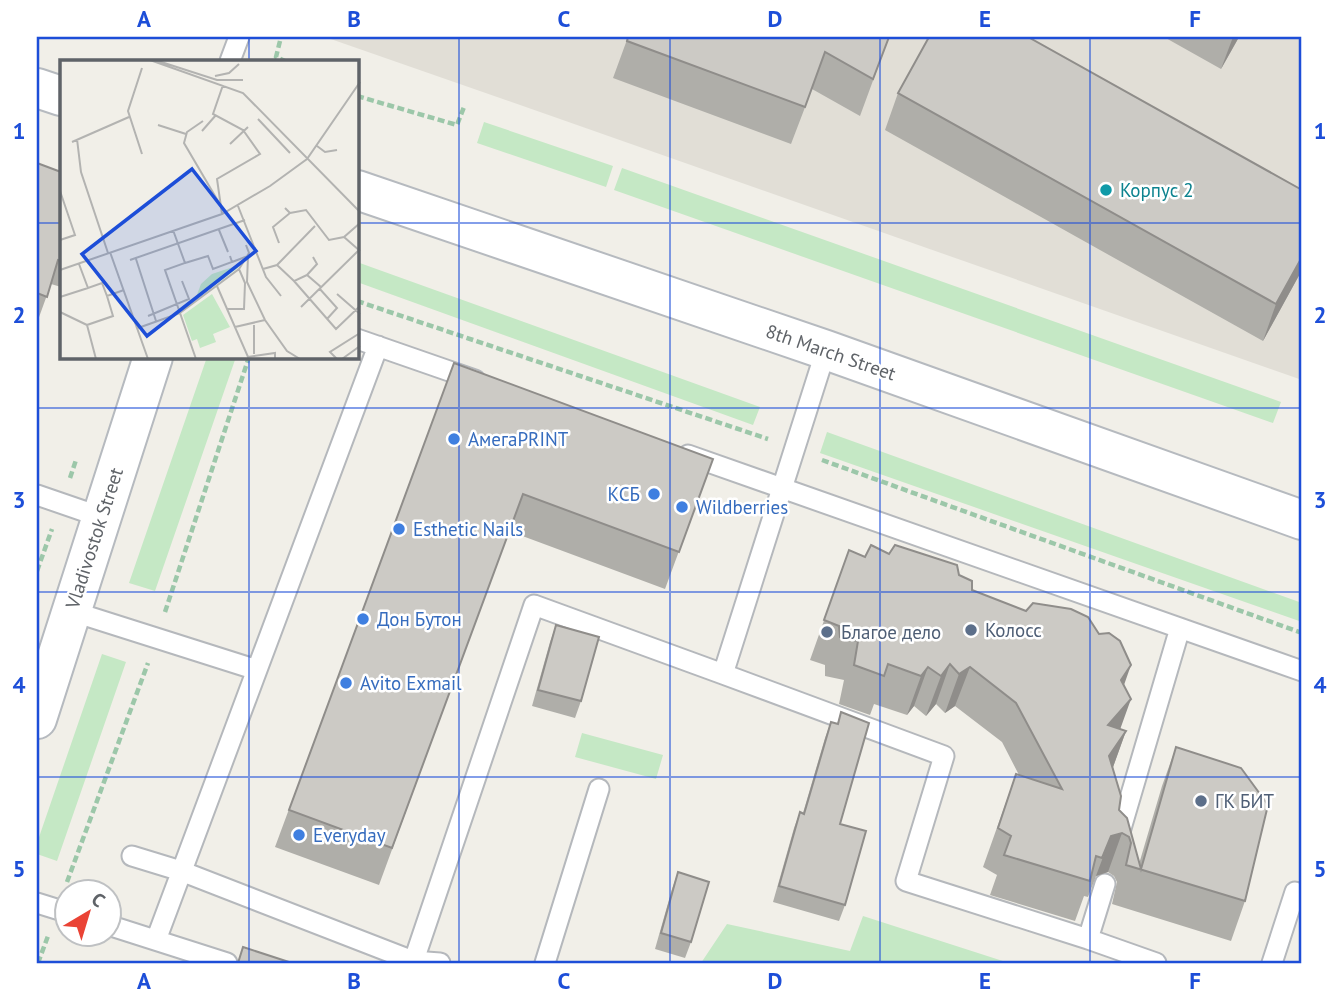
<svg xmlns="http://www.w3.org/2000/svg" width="1339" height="1000" viewBox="0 0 1339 1000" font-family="'PT Sans',sans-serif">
<rect width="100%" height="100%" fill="#f1efe8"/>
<path fill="#e1ded6" d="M325,37H1302V380L560,119Z"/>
<path fill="#c5e8c5" d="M484,122L613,166L606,187L477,143Z
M622,168L1281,402L1273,423L614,190Z
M357,262L760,407L753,425L357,282Z
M207,357H236L155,591L129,583Z
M827,432L1302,603V622L820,453Z
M102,654L126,662L57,861L37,854V843Z
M582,733L663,755L656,779L575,757Z
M863,916L1009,963H701L727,924L850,951Z"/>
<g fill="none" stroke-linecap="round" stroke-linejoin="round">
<g stroke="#b5b8bc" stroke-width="23">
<path id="lane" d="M230,61L239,37
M357,339L475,380
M688,455L1302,671
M37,495L101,517
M71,611L257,670
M723,674L944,756L906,881L1088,939L1105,884
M1117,842L1180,628
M132,856L181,871L413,961L440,963
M37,903L66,912
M108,925L227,963
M1088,939L1156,963
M156,940L378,346
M413,963L534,605L723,674L826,350
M545,963L599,789
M1272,963L1295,892"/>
</g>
<g stroke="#b6babf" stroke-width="42">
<path id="secondary" d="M37,88L61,96
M357,190L826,350L1302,520
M37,719L153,357"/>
</g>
<path stroke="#9cc7a9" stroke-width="4.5" stroke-dasharray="7 3.5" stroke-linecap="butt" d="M280,41L276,57L285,61
M357,96L457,125L464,107
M357,301L768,439
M822,460L1302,633
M70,478L76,460
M37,571L52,529
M165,612L249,357
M67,882L148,663
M38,963L48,936"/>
<use href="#lane" stroke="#fff" stroke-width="19"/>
<use href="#secondary" stroke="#fff" stroke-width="38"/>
</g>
<path fill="#afaea9" d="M628,37H889L860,116L812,89L791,144L613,78Z
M1164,37H1239L1221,69Z
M898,93L1302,270L1263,341L885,130Z
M37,163L61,172V287L51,284L38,320L37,319Z
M454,363L713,459L665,589L509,531L379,885L275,847Z
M849,550L865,557L889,554L959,575L972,590L1124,685L1120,729L1126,731L1113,767L1119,810L1139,864L1162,786L1176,747L1245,901L1231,941L1112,904L1117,882L1114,876L1108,872L1096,876L1088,897L1084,896L1075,921L990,895L997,875L983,867L1016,774L1019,775L1002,742L955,706L945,713L936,704L926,716L914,706L907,715L874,704L870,715L839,704L844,680L825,676V665L810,660Z
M556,625L581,701L575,718L532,706L550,642Z
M841,712L840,824L845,905L839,921L773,902L794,828L800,812L803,813L825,738L831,722L837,724Z
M678,872L691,942L685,958L655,949L672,889Z"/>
<path fill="#8f8d8a" d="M1233,37H1239L1221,69Z
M1302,257V270L1263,341L1276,304Z
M950,664L936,704L926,716L941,676Z
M1131,665L1117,705L1121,680Z
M928,667L914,706L907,715L921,676Z
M970,667L955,706L945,713L959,674Z
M1131,699L1117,738L1108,725Z
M1126,731L1112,770L1109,756Z
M1122,833L1108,872L1096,876L1088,897L1111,836Z"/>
<path fill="#cccac5" stroke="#8f8d8a" stroke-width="2" d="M628,37H889L873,79L825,52L805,107L627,41Z
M929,37H1028L1302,190V257L1276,304L898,93Z
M37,163L61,172V261L58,260L47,297L37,293Z
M454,363L713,459L679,552L523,494L392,848L289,810Z
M871,545L889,554L895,545L957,565L959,575L972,581V590L1026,611L1033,603L1071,609L1088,617L1099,634L1109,633L1120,641L1131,665L1121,680L1131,699L1108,725L1126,731L1109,756L1121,796L1119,810L1127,818L1141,869L1176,747L1241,768L1268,805L1245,901L1126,865L1131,843L1129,837L1122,833L1111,836L1102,858L1096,856L1090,881L1004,855L1011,836L998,828L1016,774L1062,789L1016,703L970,667L959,674L950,664L941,676L928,667L921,676L888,664L884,676L854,665L858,641L840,637L839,626L824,620L849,550L865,557Z
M556,625L599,637L581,701L538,690Z
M841,712L869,723L840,824L866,831L845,905L779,886L800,812L804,814L831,722L838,724Z
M678,872L709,882L691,942L661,933Z
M243,947L292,963H238Z"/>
<path fill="none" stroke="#1d4ed8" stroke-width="2" stroke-opacity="0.55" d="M249,37V61M459,37V963M670,37V963M880,37V963M1090,37V963M37,223H61M357,223H1302M249,357V963M37,408H1302M37,592H1302M37,777H1302"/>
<circle fill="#0f9aa8" stroke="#fff" stroke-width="2.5" cx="1106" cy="190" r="7"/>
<g fill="#3f7fe0" stroke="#fff" stroke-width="2.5">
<circle cx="454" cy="439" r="7"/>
<circle cx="654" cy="494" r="7"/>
<circle cx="682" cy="507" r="7"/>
<circle cx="399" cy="529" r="7"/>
<circle cx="363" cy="619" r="7"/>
<circle cx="346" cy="683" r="7"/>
<circle cx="299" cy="835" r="7"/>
</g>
<g fill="#5c6f8a" stroke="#fff" stroke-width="2.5">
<circle cx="971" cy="630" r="7"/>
<circle cx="827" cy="632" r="7"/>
<circle cx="1201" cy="801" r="7"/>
</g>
<g text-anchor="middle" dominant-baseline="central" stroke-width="5" stroke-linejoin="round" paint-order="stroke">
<g font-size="19" fill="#0d838f" stroke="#fff" text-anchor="start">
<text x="1120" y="190">Корпус 2</text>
</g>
<g font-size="19" fill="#5f6368" stroke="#fff">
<text transform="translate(831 352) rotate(19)">8th March Street</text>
<text transform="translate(94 538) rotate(-72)">Vladivostok Street</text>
</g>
<g font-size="19" fill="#366cbe" stroke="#fff" text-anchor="start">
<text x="468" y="439">АмегаPRINT</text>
<text x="640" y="494" text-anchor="end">КСБ</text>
<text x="696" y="507">Wildberries</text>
<text x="413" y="529">Esthetic Nails</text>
<text x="377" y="619">Дон Бутон</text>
<text x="360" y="683">Avito Exmail</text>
<text x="313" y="835">Everyday</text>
</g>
<g font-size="19" fill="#4e5e75" stroke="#fff" text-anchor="start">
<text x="985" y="630">Колосс</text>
<text x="841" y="632">Благое дело</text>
<text x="1215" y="801">ГК БИТ</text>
</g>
</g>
<g transform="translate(60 60)">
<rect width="299" height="299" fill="#f1efe8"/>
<path d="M179,205L178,208L135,240L141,224L152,214ZM152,234L170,267L153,274L156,282L140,288L137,279L132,281L123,255Z" fill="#c5e8c5"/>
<path fill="none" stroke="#b3b3b1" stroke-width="2" d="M90,0L183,33L300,152M95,0L157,20H183M155,16L169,13L179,4M198,59L230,93M143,61L127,72L124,83L158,141M98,65L126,74M142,71L156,55M17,79L21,112L48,193M12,82L69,57M170,84L188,67M257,86L265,92L277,90M82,94L68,51L82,8M0,131L15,175L0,180M178,146L206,217L221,236M230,153L246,150L269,180L284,177L300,163M162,154L157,119L200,94L183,70L153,54L163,25M113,170L125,203L105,210L120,253L179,209L189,193L186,185M159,170L168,192M284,177L300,191M219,183L213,167L230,153L225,148M50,192L88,299M76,199L96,261M70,200L185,160M172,202L188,196L187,222L205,260L227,291L240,299M125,203L148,196L153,209L172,202L170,196M19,204L28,228L42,223L47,236L64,230M217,205L234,221M203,209L217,205L255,166M0,210L162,154L210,126L247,99L300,22M247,215L257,204L253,197M157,226L188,297L215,293V299M261,227L247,215L234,221L276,269L300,246M259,228L277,248L267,259M277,234L300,254M0,237L28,228M241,247L299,190M167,249H184L185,223L179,209M0,252L27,265M88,256L129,239L122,221M175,267L205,260M78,268L120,253L136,299M194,294V265M36,299L27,265L53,256L47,236M277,299L270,292L300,273M282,299L300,286"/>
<path fill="#1d4ed8" fill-opacity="0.15" stroke="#1d4ed8" stroke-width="3.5" d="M132,109L196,191L87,276L22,194Z"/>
<rect width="299" height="299" fill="none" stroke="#5f6368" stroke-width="3.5"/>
</g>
<rect width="1339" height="1000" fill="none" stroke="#ffffff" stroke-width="77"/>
<g transform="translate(88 913) rotate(38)"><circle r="33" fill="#ffffff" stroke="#bfc1c3" stroke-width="2"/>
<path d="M0-5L12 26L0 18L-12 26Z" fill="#ea4335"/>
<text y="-10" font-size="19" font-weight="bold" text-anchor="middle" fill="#5f6368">С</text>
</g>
<rect x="38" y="38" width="1262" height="924" fill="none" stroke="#1d4ed8" stroke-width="2.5"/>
<g font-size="23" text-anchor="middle" font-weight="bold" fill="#1d4ed8">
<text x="144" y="27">A</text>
<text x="354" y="27">B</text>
<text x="564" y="27">C</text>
<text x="775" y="27">D</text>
<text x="985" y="27">E</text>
<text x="1195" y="27">F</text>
<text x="19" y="139">1</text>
<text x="1320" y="139">1</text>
<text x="19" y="323">2</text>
<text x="1320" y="323">2</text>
<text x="19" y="508">3</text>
<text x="1320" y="508">3</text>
<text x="19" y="693">4</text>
<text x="1320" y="693">4</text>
<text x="19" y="877">5</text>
<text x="1320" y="877">5</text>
<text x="144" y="989">A</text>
<text x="354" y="989">B</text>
<text x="564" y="989">C</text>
<text x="775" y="989">D</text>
<text x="985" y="989">E</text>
<text x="1195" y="989">F</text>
</g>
</svg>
